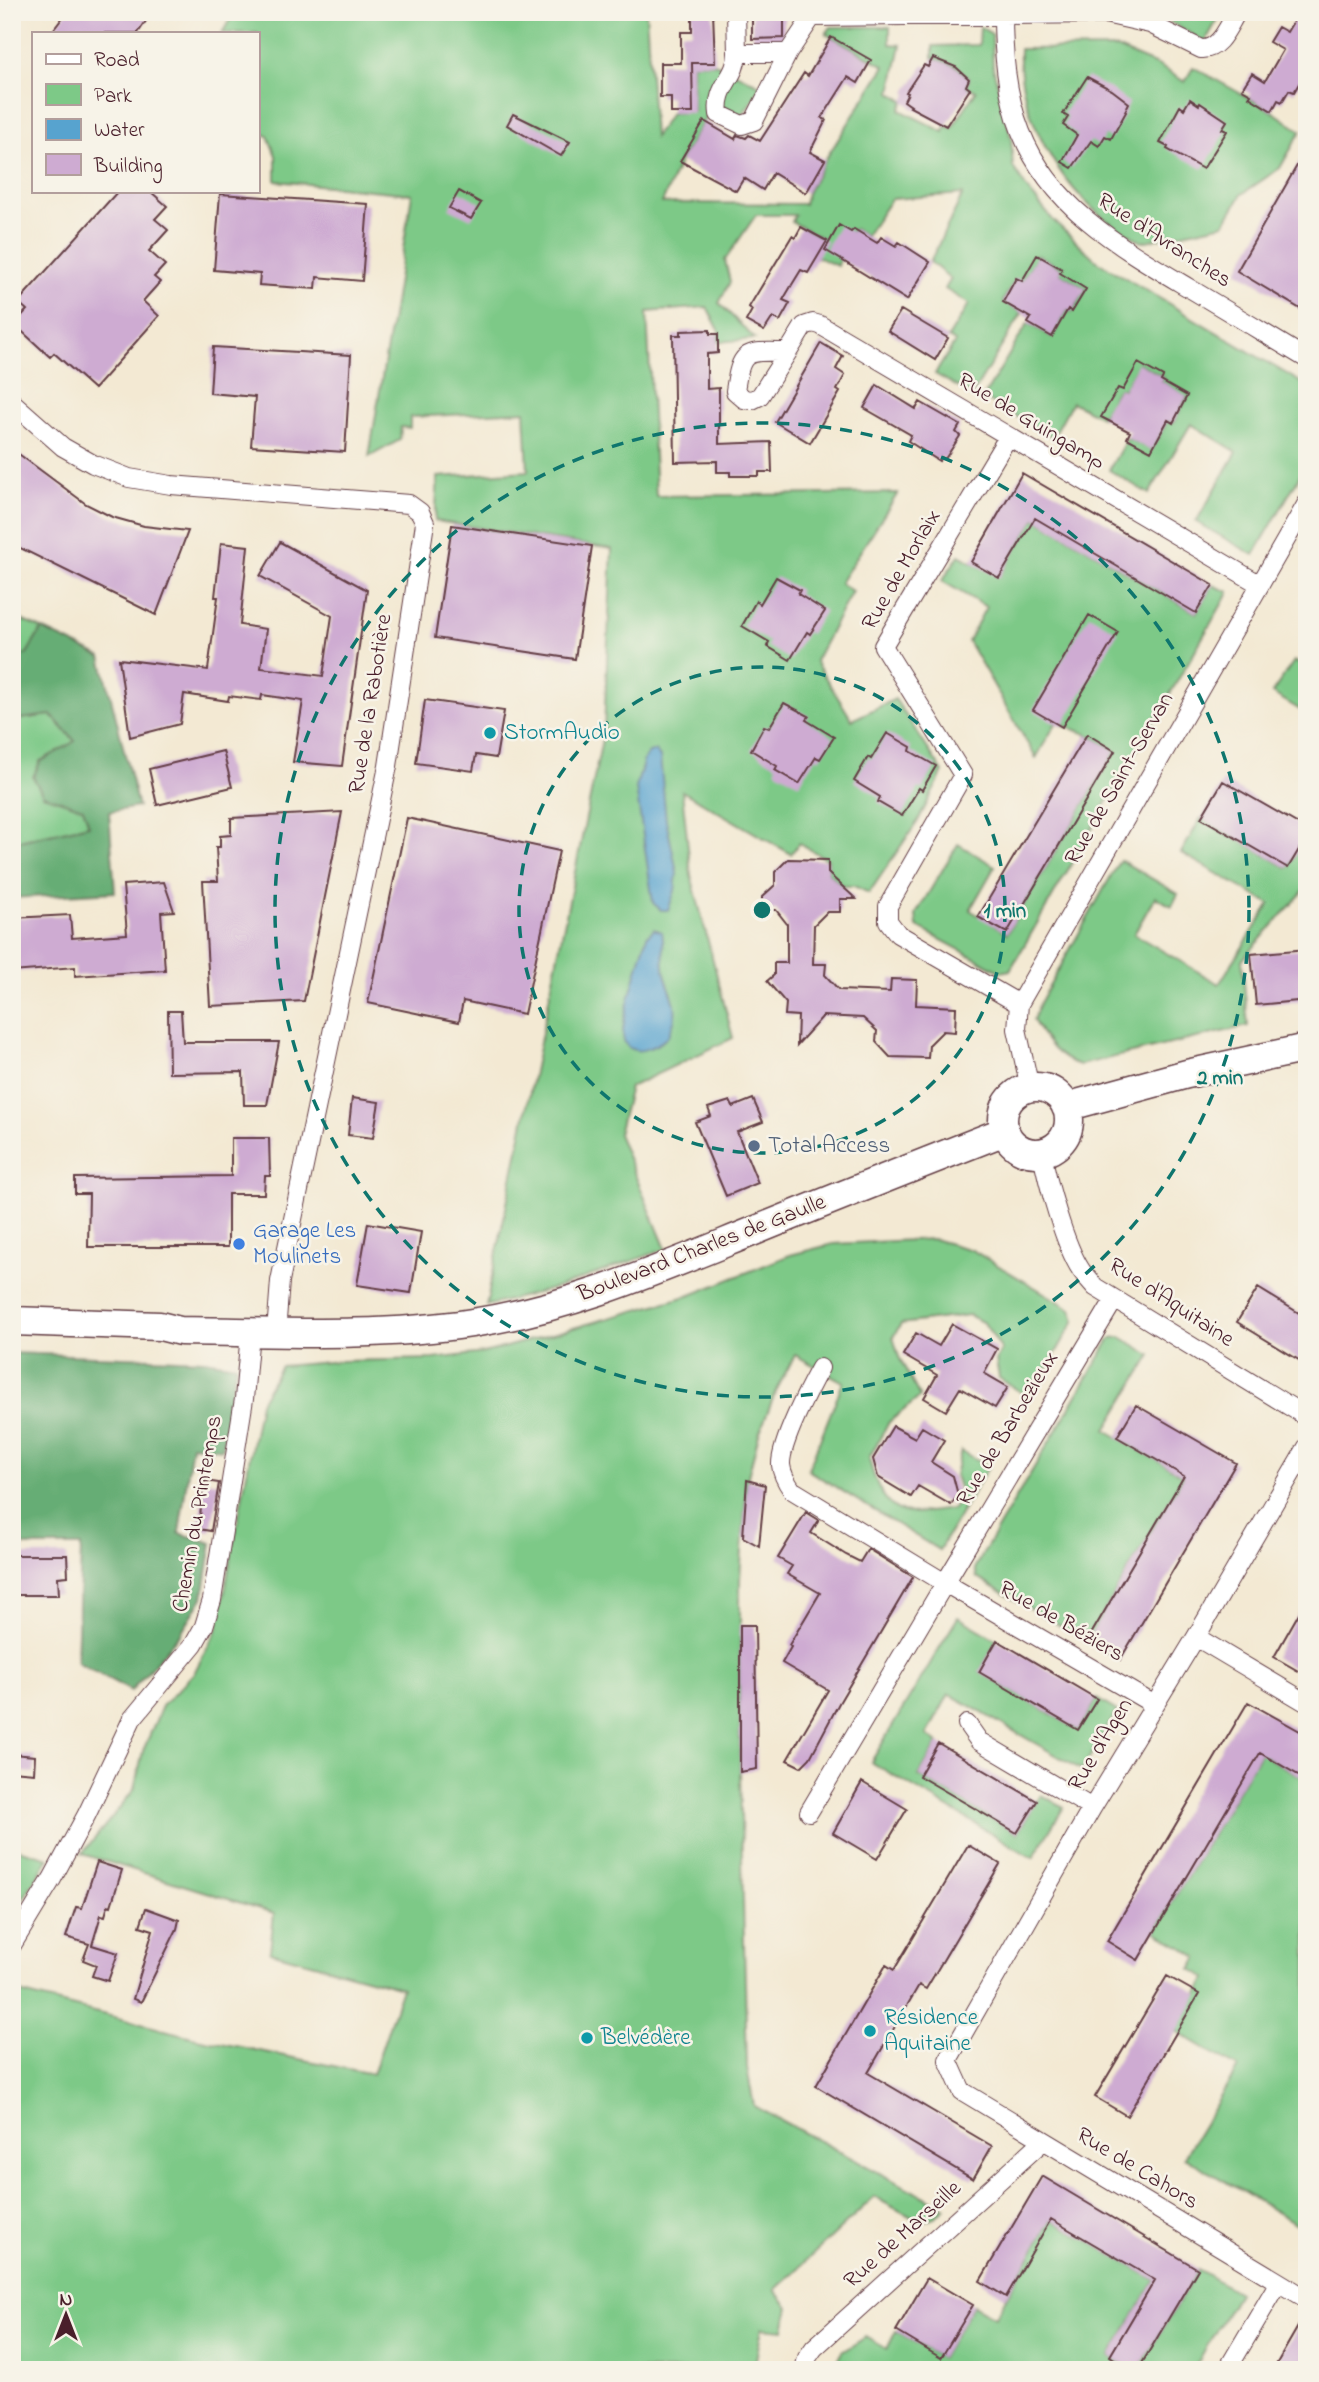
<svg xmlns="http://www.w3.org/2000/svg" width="1319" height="2382" viewBox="0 0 1319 2382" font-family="'Indie Flower',sans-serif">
<rect width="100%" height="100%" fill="#f7f3e8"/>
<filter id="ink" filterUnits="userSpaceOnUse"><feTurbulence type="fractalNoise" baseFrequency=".0143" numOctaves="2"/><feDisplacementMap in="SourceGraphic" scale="14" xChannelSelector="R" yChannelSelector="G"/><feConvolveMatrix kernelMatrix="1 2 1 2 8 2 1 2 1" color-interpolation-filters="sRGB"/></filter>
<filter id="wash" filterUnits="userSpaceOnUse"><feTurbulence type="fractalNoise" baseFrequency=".00686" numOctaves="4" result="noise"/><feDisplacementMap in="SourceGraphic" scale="28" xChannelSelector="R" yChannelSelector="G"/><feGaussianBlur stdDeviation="1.57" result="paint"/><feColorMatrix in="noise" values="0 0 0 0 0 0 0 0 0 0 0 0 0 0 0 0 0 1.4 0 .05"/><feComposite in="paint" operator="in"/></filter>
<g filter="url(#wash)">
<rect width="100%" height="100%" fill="#f3e9d3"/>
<path fill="#7dc987" stroke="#647459" stroke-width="2" d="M235,12H646L654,137L671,113L693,112L692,63H715L762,86L741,117L712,103L704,121L680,161L662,203L804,204L807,193L825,160L885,66L826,34L831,27H890V44L901,45L891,92L904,101L900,110L944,132L946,126L952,128L976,91L966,86L969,79L956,66L933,58V46L979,45L980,27L992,34L993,67L1011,138L1013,167L1027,189L1053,220L1097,261L1307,386V463L1254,555L1196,522L1237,452L1191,424L1149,494L1109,470L1127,438L1151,450L1168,420L1173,423L1187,397L1161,381L1163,377L1139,363L1123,390L1118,388L1101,417L1072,402L1053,437L983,398L1028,323L1052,337L1068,309L1072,312L1086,289L1060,273L1061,268L1038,255L1022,281L1016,279L1003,301L1022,313L972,395L935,374L955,342L948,338L969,304L945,289L951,279L930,262L963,194L891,199L866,236L854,229L851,232L837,266L817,257L820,237L792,222L795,215H756L725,260L730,282L719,303L755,339L718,342L719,330L707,307L647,312L656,496L898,493L840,583L852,591L815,661L852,720L895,699L943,772L918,821L869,893L854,886H842L828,873V860L799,843L791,854L682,791L691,875L733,1038L630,1087L618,1134L666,1249L556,1288L486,1306L604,730L612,549L435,521L438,477L528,471L525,411L410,417V428L401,427L400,440L369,457L412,194L276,181V156L268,136L257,131V33H222Z
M1170,12H1222L1205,42L1170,22Z
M1116,48L1159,66L1185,82L1193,67L1272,111L1301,131L1280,168L1242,194L1224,224L1142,242C1124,231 1104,220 1089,205C1050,168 1017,104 1020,49Z
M1035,518L1196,613L1213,585L1229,592L1010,970L1001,972L917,927L916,914L958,844L995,866L970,910L1007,933L1115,751L1087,734L1056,723L1036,758L968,641L986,607L942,581L959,555L999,577Z
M12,616L42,629L26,655L12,653Z
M1294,661L1307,668V714L1272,693Z
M51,715L76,742L40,761L43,795L84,808L89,825L15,842L12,845V720Z
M1201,818L1288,868L1307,836V887L1242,960L1248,1026L1080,1065C1055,1058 1046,1041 1033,1020L1040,1003L1120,860L1178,894L1172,906L1155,897L1134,934L1219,984L1270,904L1181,853Z
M933,1239L972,1250L1071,1309L1075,1320L1030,1398L999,1378L996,1360L1002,1350L984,1323L969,1315L901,1324L893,1337L899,1357L920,1397L889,1422L869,1458C873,1476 882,1505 903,1512C913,1515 941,1510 952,1509L962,1497L955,1475L961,1451L989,1466L939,1550L808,1470L843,1382L795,1355L776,1391L759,1434L747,1480L740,1579V1772L747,2068L754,2106L945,2208L932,2219L919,2221L874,2197L775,2290L789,2307L784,2330L762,2328L754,2370H12V1991L196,2038L373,2074L402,1988L270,1952L274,1913L82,1854L134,1790L143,1751L162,1706L194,1673L218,1628L260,1402L281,1366L342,1361L433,1359L484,1353L691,1295L790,1255L833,1244Z
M1121,1337L1151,1355L1106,1430L1184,1476L1087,1641L977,1578L975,1567L1111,1338Z
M958,1617L997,1640L980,1672L1078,1730L1097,1699L1117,1711L1082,1770L949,1694L927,1735L938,1743L919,1776L1017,1833L1041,1795L1064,1807L1033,1858L871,1762Z
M1262,1750L1268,1758L1307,1780V2230L1184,2157L1238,2068L1176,2031L1207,1978L1191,1969L1198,1957L1155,1931Z
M12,1847L49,1858L12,1916Z
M1051,2219L1155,2280L1110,2356L1131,2370H887L878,2367L875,2370H831L842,2352L866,2337L887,2349L896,2331L941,2358L973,2305L995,2317Z
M1198,2269L1238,2293L1193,2370H1138Z"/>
<path fill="#66ad74" stroke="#586650" stroke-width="2" d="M42,629L101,657L138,807L109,812L115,892L12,898V845L15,842L89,825L83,808L43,795L33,777L40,762L75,741L51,715L12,720V653L26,655Z
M12,1353L206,1360L236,1365L222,1449L192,1445L179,1533L212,1543L203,1598L180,1634L131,1691L77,1662L81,1546H12Z"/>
<path fill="#57a3cf" stroke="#50617d" stroke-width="2" d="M655,751L660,757L666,820L677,872L675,891L668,910H661L653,903L636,788L644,759L649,753Z
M654,929L662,932C665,946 662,961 665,974C669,991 679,1003 674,1021C672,1025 671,1032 668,1036C657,1049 625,1061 623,1035C622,1015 641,959 647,936Z"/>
<g id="blocks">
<path fill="#ceabd2" d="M67,12H152L138,33H51Z
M692,12H713L715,63H692L693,113H671V97H660V63H681V32H692Z
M752,12H784V38L752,39Z
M1299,12H1307V70L1294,92L1289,90L1282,102L1278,100L1272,111L1249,97L1251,94L1242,89L1252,73L1265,81L1283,50L1269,42L1278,27L1287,32Z
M831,37L871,60L858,83L848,77L822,118L826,120L810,152L825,160L806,193L773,173L763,190L744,178L736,191L680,161L704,121L735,139L737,135L746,138L749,135L760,141L804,73L808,76Z
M933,58L956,67L969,79L966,86L970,89L946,126L910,107L911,106L904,101L908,93L906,92L924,65L928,67Z
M1087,77L1112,90L1129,103L1125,111L1126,112L1111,139L1105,136L1099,146L1091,141L1072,168L1062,162L1077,135L1063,125L1068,117L1063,114Z
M1190,99L1199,105L1200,103L1227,121L1222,129L1227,131L1203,169L1167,149L1168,147L1160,143L1180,106L1184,109Z
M513,114L570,142L561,156L507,125Z
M1307,148V313L1237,271Z
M118,191H150L167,206L155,219L168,230L149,251L165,265L154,277L160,282L143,301L159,316L94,389L54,353L50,357L14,324L27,310L18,302Z
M459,191L481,203L471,219L449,208Z
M220,194L368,204L362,281L317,277L316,289L259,285L260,274L214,270Z
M839,225L851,232L854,229L877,243L881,237L896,246L899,242L930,262L907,300L825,250Z
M801,227L827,241L808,273L801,270L793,283L783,300L790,303L780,321L773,317L764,331L746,321L752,310L749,307L792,236L795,238Z
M1037,255L1062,269L1060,273L1086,289L1072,312L1068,309L1052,337L1028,323L1031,318L1003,302L1016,278L1022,281Z
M901,310L948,338L935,360L888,331Z
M710,330V334H718V353L707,354V389L719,388V444L771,442L772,472H759V476H730V472H717V461L675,462L673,335H681V331Z
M821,343L843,356L836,369L845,375L837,390L840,392L810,443L775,422Z
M213,347L351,355L345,452L251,446L255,397L210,393Z
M1138,363L1163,377L1161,381L1187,396L1173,423L1168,420L1151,451L1127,438L1130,432L1101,417L1118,388L1123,390Z
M877,385L916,409L920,402L960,425L956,432L960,436L945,459L941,457L939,461L908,441L911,435L864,408Z
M12,449L86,504L112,517L144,526L188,531L156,615L12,544Z
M1022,473L1213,585L1196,613L1035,518L999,578L971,562Z
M452,525L592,546L575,659L435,638Z
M280,542L367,590L342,766L293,762L303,701L262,695L261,700L229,696L228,701L184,694L180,724L130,737L119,659L208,670L218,597H215L221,543L248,546L240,625L266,629L261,668L323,676L332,616L260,576Z
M776,577L800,590L798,594L825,611L810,634L807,632L790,660L767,646L769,642L742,626L756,601L760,604Z
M1089,615L1118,632L1062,727L1033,710Z
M425,700L504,711L496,758L476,755L473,771L416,763Z
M784,703L809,716L806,720L834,737L820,759L816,757L799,784L775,770L777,766L751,750L764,726L769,728Z
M887,733L911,747L910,751L936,766L922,790L919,788L902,816L878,802L880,797L854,781L868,757L871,759Z
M1087,734L1115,751L1007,933L978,917Z
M223,751L232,787L157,805L149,769Z
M1223,781L1307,829V836L1288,868L1201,818Z
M342,812L304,1001L210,1006L203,881H218L216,847H220V836L231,835V818Z
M407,818L559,851L524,1014L463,1001L459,1022L368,1003Z
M788,859L828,860V873L856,899H840V912H827L814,925L813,964H826L825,975L839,990L890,992L891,979L917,980L916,1005L956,1007L955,1032L943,1031L929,1045L928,1058L890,1057L876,1042L877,1031L863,1018L823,1016L797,1045L798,1016L785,1015L786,1003L767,981L774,975V963H787V924L776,910H762V897L775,885V872Z
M164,882L174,911L161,912L165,970L75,976V967L12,972V918L70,915L72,938L127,934L123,885Z
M1307,949V1000L1256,1005L1251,954Z
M168,1011H181L183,1042H279L267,1105H244L243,1072L169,1073Z
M352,1098L379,1102L373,1138L348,1135Z
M753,1099L763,1122L737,1132L758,1183L726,1196L695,1122L711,1116L708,1108L730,1101L733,1107Z
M231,1138H269L270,1176H265L264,1194H228V1247H88L89,1194H75V1178L231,1176Z
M368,1223L421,1232L411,1293L357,1285Z
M1258,1288L1307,1318V1365L1237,1322Z
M952,1324L997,1349L984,1373L1008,1387L995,1408L960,1388L946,1411L924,1398L937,1375L903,1355L916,1333L939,1346Z
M1136,1405L1236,1463L1120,1660L1087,1641L1184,1476L1117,1437Z
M893,1426L915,1438L922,1427L944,1440L931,1462L953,1476L958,1495L951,1505L918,1486L911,1497L878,1477L873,1459Z
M747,1480L765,1485L759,1546L743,1537Z
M205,1481L219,1483L211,1531L198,1529Z
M806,1512L819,1520L811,1533L846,1555L860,1562L868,1549L913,1577L839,1703L810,1758L801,1767L787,1760L828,1690L782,1663L791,1647L789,1645L820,1593L787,1574L792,1566L778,1558Z
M12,1555H67L68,1576L58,1577L59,1595H12Z
M1307,1599V1676L1274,1657Z
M740,1625H755L757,1769L740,1772Z
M997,1640L1097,1699L1078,1730L979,1672Z
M1248,1702L1307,1735V1780L1260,1753L1138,1960L1107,1941Z
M938,1743L1037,1801L1017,1833L919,1776Z
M12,1754L35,1756L34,1773L12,1771Z
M862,1782L907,1809L877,1859L833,1833Z
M968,1845L1000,1864L926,1989L919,1985L868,2073L992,2146L973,2179L816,2086L886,1965L894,1970Z
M97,1862L122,1870L111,1906L108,1905L105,1916L101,1915L92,1945L118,1953L108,1981L92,1976L96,1965L83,1960L89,1944L66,1937L76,1907L82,1908Z
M146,1908L179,1920L177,1929L141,2002L133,1999L153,1930L140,1926Z
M1167,1976L1199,1994L1127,2116L1095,2097Z
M1042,2176L1198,2269L1138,2370H1131L1110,2356L1155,2280L1051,2219L1006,2297L980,2281Z
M927,2278L973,2305L941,2358L896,2331Z
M1307,2311V2370H1273Z"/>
</g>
</g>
<g filter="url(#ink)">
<use href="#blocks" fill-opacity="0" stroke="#633d44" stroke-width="2"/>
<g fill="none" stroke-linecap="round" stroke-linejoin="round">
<g stroke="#633d44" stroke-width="20">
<path id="minor" d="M736,12L737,53H788L812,17L1105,14L1150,24L1201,49C1220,50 1228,26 1237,12
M1003,12C1003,53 1006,94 1021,132C1051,208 1122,248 1189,288C1228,311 1267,335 1307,359
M737,53C737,78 715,86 719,114L742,125L754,121L788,53
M788,352L760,396L752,400L744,399L735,391C741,347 747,352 788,352L804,326L813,323L820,325L1259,584
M12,402L63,447L93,464L129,478L171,485L409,504L420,512L425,523L388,766L280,1281L276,1333
M1008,437L883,646L963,775L888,906V921L898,934L1019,1004
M1030,1088L1017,1029L1019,1004L1307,503
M1042,1152C1047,1182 1065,1246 1081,1270C1085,1276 1091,1282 1095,1287L1307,1417
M1114,1300L945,1583L1153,1704
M1307,1447L1196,1637L1092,1808L948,2060L962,2091L1307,2299
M1196,1637L1307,1703
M967,1724L979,1741L1092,1808
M809,1812L945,1583L792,1490C787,1483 782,1475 781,1465C780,1444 809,1388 820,1368
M12,1945L52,1879L87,1814L132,1719L194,1644L204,1626L212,1600L244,1399L250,1333
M804,2370L807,2358L814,2348L1043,2141
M1227,2370L1279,2282"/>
</g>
<g stroke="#633d44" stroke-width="31">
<path id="primary" d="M1003 1120a33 33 0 1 1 66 0a33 33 0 1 1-66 0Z
M1066,1107L1187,1074L1307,1048
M12,1321L160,1326L180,1331C278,1332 375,1338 472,1323C571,1308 662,1268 754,1231C837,1197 921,1164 1005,1131"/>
</g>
<use href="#minor" stroke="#fff" stroke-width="18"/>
<use href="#primary" stroke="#fff" stroke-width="28"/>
</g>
</g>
<g fill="none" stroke="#0f766e" stroke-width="3.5" stroke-dasharray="12 9">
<circle cx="762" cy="910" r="243"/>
<circle cx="762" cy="910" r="487"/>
</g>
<g fill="#0f9aa8" stroke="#f7f3e8" stroke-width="2.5">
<circle cx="490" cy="733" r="7"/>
<circle cx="870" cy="2031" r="7"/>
<circle cx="587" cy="2038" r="7"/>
</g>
<circle fill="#5c6f8a" stroke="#f7f3e8" stroke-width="2.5" cx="754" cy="1146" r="7"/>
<circle fill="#3f7fe0" stroke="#f7f3e8" stroke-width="2.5" cx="239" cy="1244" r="7"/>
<g text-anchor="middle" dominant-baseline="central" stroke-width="5" stroke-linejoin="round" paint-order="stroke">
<g font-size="23" fill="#4a1f2b" stroke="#f7f3e8">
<text transform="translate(1164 241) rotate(33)">Rue d'Avranches</text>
<text transform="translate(1031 422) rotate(31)">Rue de Guingamp</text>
<text transform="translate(902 570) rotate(-60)">Rue de Morlaix</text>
<text transform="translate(371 704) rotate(-81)">Rue de la Rabotière</text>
<text transform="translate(1120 779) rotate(-60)">Rue de Saint-Servan</text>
<text transform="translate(702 1249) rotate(-21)">Boulevard Charles de Gaulle</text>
<text transform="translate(1171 1303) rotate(33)">Rue d'Aquitaine</text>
<text transform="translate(1008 1429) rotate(-59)">Rue de Barbezieux</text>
<text transform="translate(198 1514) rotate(-80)">Chemin du Printemps</text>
<text transform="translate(1061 1622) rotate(30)">Rue de Béziers</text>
<text transform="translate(1101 1745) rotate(-59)">Rue d'Agen</text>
<text transform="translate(1137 2169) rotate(31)">Rue de Cahors</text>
<text transform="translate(903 2235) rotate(-42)">Rue de Marseille</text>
</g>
<g font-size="23" fill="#0d838f" stroke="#f7f3e8" text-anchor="start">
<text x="504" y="733">StormAudio</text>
<text x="884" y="2018">Résidence<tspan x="884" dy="26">Aquitaine</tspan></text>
<text x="601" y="2038">Belvédère</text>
</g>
<g font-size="23" fill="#4e5e75" stroke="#f7f3e8" text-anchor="start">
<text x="768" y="1146">Total Access</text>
</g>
<g font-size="23" fill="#366cbe" stroke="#f7f3e8" text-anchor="start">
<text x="253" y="1231">Garage Les<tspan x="253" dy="26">Moulinets</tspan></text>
</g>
</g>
<circle cx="762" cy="910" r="10" fill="#0f766e" stroke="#f7f3e8" stroke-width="3.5"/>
<g font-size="21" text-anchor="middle" font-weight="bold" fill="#0f766e" stroke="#f7f3e8" stroke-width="5" stroke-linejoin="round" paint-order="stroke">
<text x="1005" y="917">1 min</text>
<text x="1220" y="1084">2 min</text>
</g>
<rect width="1319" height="2382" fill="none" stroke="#f7f3e8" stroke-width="42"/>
<rect x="32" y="32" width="228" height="161" fill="#f7f3e8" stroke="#b29e9c" stroke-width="2"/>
<rect x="46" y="54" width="35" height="10" fill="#ffffff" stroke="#b29e9c" stroke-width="2"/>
<text x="94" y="66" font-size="21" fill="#4a1f2b">Road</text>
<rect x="46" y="84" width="35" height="21" fill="#7dc987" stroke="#b29e9c" stroke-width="2"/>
<text x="94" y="102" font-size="21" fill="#4a1f2b">Park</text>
<rect x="46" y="119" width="35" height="21" fill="#57a3cf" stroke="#b29e9c" stroke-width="2"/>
<text x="94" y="136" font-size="21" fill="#4a1f2b">Water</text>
<rect x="46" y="154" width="35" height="21" fill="#ceabd2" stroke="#b29e9c" stroke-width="2"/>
<text x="94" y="172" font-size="21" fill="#4a1f2b">Building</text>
<g transform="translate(66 2315)" stroke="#f7f3e8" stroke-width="5" paint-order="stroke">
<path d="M0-5L12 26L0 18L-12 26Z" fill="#4a1f2b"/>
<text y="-10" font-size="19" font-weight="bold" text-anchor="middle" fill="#4a1f2b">N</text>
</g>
</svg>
